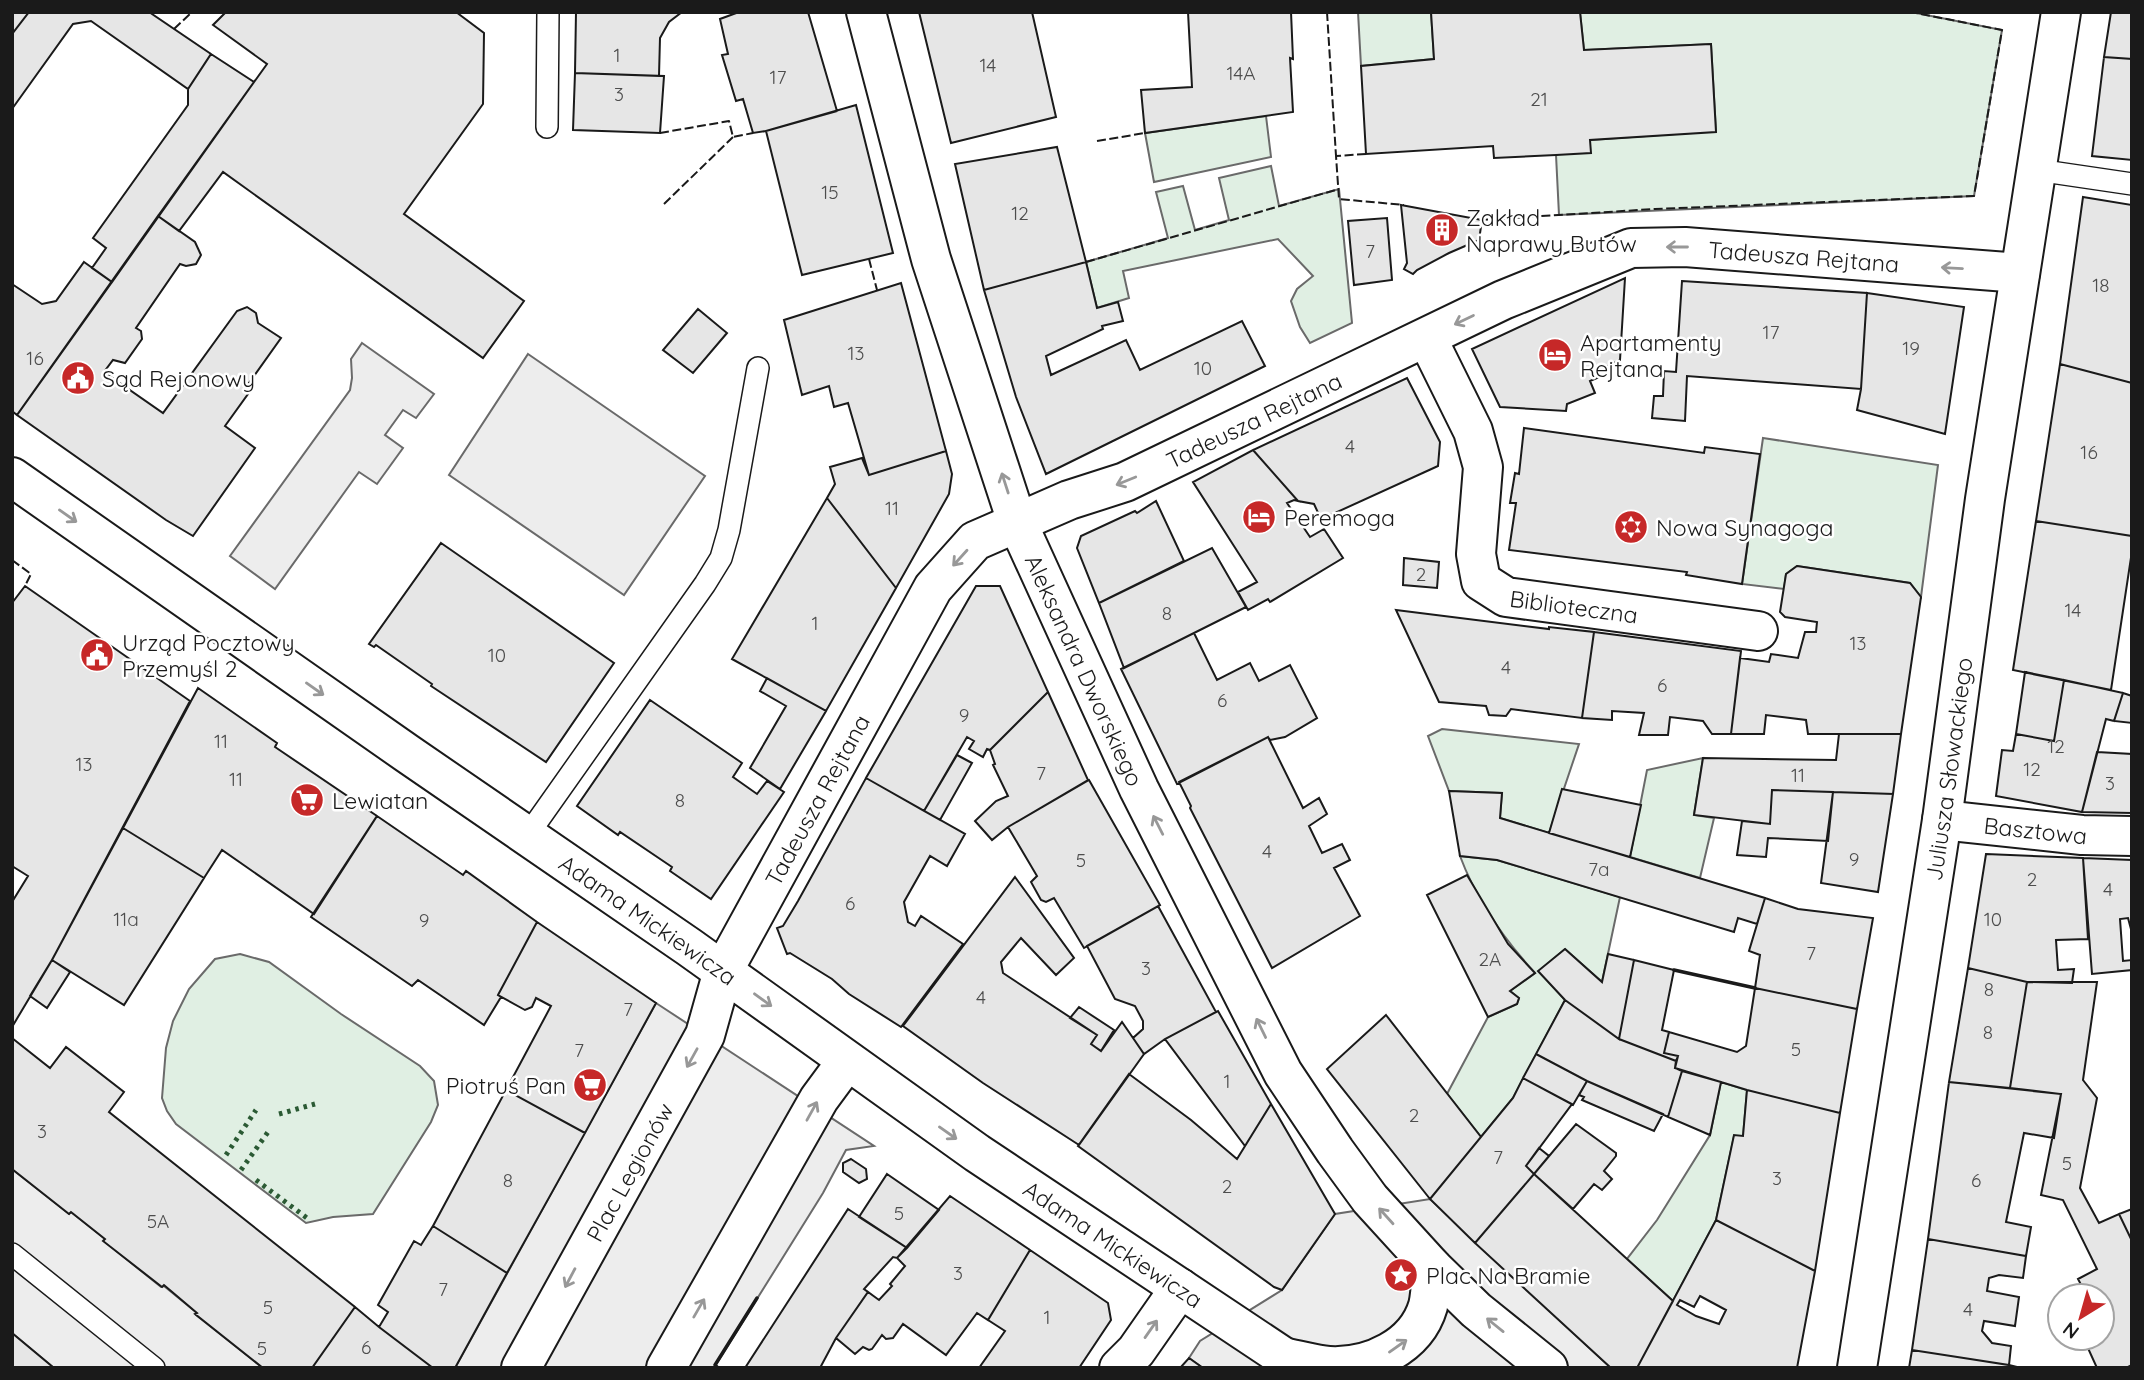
<svg xmlns="http://www.w3.org/2000/svg" width="2144" height="1380" viewBox="0 0 2144 1380" font-family="Quicksand,sans-serif">
<rect width="100%" height="100%" fill="#fff"/>
<path fill="#e0efe3" stroke="#6a6a6a" stroke-width="2" d="M1358,12H1431L1434,59L1361,66Z
M1580,12H1911L2002,30L1974,196L1559,215L1556,155L1590,140L1716,131L1711,44L1584,50Z
M1266,116L1271,157L1154,182L1145,133Z
M1271,166L1279,206L1339,189L1352,323L1310,343L1300,327L1291,301L1297,289L1313,276L1278,239L1123,271L1129,298L1097,308L1086,262L1168,238L1156,192L1183,186L1195,230L1229,220L1219,178Z
M1763,438L1938,465L1921,597L1910,583L1797,566L1786,574L1784,589L1742,584Z
M1442,729L1579,744L1549,833L1500,818L1502,793L1449,791L1428,736Z
M1703,758L1694,815L1714,818L1700,878L1630,857L1647,770Z
M1460,856L1497,860L1620,897L1602,982L1565,949L1539,971L1565,1000L1513,1098L1481,1137L1447,1094L1488,1017L1517,1004L1519,998L1510,991L1535,973C1504,939 1476,899 1460,856Z
M240,954L269,962L341,1014L420,1066L434,1081L438,1105L431,1122L373,1214L333,1217L306,1223L176,1124L167,1111L162,1098L166,1048L173,1021L189,989L215,959Z
M1721,1082L1747,1090L1743,1136H1734L1716,1220L1673,1301L1627,1259L1657,1220L1710,1135Z"/>
<path fill="#ededed" stroke="#6a6a6a" stroke-width="2" d="M362,343L434,394L416,418L403,410L385,435L403,448L377,484L359,472L275,589L230,556L350,390L352,378L351,359Z
M528,354L705,476L624,595L449,475Z
M656,1003L874,1146L846,1150L823,1193L714,1368H455Z
M12,1169L69,1214L71,1212L105,1239L104,1241L161,1287L164,1286L197,1313L196,1315L263,1368H54L12,1333Z
M1430,1199L1611,1368H1203L1189,1358L1200,1341L1282,1290L1335,1214Z"/>
<path fill="#e6e6e6" stroke="#1a1a1a" stroke-width="2" fill-rule="evenodd" d="M12,12H29L12,34Z
M29,12H149L211,54L188,89L91,21L73,24L12,109V34Z
M226,12H456L484,33L483,104L404,214L524,301L483,358L223,172L179,231L158,216L267,64L213,25Z
M576,12H682L669,22L660,38L659,76L575,73Z
M739,12H808L837,111L766,131L753,133L743,99L736,101L722,55L728,54L720,19Z
M919,12H1032L1056,117L951,143Z
M1188,12H1291L1293,59L1290,58L1293,112L1145,133L1141,90L1192,87Z
M1431,12H1580L1584,50L1711,44L1716,132L1590,140L1591,153L1556,155L1494,158L1493,146L1366,154L1361,66L1434,59Z
M2111,12H2132V59L2104,57Z
M211,54L254,82L112,282L92,268L106,248L93,238L188,105V89Z
M2104,57L2132,59V160L2092,156Z
M575,73L664,76L660,133L573,130Z
M856,105L893,253L802,275L766,131Z
M1057,147L1086,262L984,290L955,164Z
M2083,197L2132,205V383L2060,364Z
M1401,205L1482,220L1479,240L1449,253L1417,270L1413,274L1404,269L1407,263Z
M158,216L195,242L201,255L196,264L186,266L180,264L136,328L141,331L142,339L125,363L113,360L104,372L163,413L237,311L247,307L256,313L258,323L281,338L249,383L253,387L225,426L255,448L193,536L166,520L17,415Z
M1387,218L1392,280L1354,285L1348,221Z
M84,262L112,282L17,415L12,411V284L42,304L56,301Z
M1086,262L1097,308L1118,302L1123,321L1102,326L1103,329L1046,356L1051,375L1126,340L1140,370L1242,321L1265,366L1046,474L1016,397L984,290Z
M1625,278L1620,360L1602,369L1604,375L1590,381L1595,393L1567,404L1566,411L1500,407L1472,349Z
M1682,281L1867,293L1861,389L1687,376L1685,421L1652,418L1654,396H1663L1664,371L1676,372Z
M901,283L946,451L869,475L848,403L834,407L829,386L802,395L784,320Z
M1867,293L1964,307L1945,434L1857,410L1861,389Z
M698,309L727,333L693,373L663,350Z
M2060,364L2132,383V536L2036,521Z
M1407,378L1440,442L1438,466L1324,518L1320,517L1314,504L1298,501L1253,450Z
M1524,428L1704,453L1705,447L1760,454L1742,584L1686,575L1687,572L1509,550L1516,503H1510L1515,473L1519,474Z
M1253,450L1298,501L1294,500L1287,503L1310,537L1324,529L1343,558L1270,602L1268,599L1248,610L1238,592L1257,582L1193,482Z
M946,451L952,474L949,494L896,588L827,498L835,484L830,467L862,458L869,475Z
M827,498L896,588L826,711L732,659Z
M1156,501L1184,561L1099,603L1077,548L1081,536L1135,511L1137,513Z
M2036,521L2132,536V551L2111,690L2013,670Z
M441,543L614,663L546,762L431,686L432,684L376,645L374,647L369,644Z
M1212,548L1246,607L1124,668L1099,603Z
M1404,558L1439,562L1437,588L1403,585Z
M1797,566L1910,583L1921,597L1901,734H1808L1806,720L1766,715L1764,734H1731L1740,658L1769,662L1771,654L1798,658L1805,632H1816L1817,622L1785,617L1780,612L1786,574Z
M25,586L190,701L52,960L12,1027V902L28,876L12,866V603Z
M976,586H1000L1048,692L990,750L987,749L983,757L969,749L974,741L967,737L924,811L866,778Z
M1396,610L1549,629V627L1594,632L1582,718L1511,709L1506,716L1489,715L1486,706L1439,702Z
M1594,632L1741,651L1731,734H1712L1703,721L1670,717L1668,735H1639L1644,713L1612,711V720L1582,718Z
M1194,633L1217,680L1250,663L1259,681L1290,665L1317,718L1285,737L1270,740L1268,737L1177,784L1121,669Z
M2025,672L2064,680L2054,741L2016,734Z
M767,678L826,711L780,789L750,768L786,706L760,691Z
M2064,680L2123,693L2114,721L2106,719L2082,812L1996,796L2002,750L2013,751L2016,734L2054,741Z
M198,688L277,743L275,747L377,816L314,914L222,850L204,878L123,828Z
M1048,692L1088,780L1008,827L992,840L975,821L996,801L1008,796L993,765L995,764L990,750Z
M2123,693L2132,696V723L2114,721Z
M650,700L742,763L733,777L757,794L767,781L784,792L711,899L670,871L672,867L620,832L618,835L577,806Z
M1839,734H1901L1893,794L1772,790L1770,824L1694,815L1703,758L1836,760Z
M1268,737L1303,808L1319,798L1327,814L1309,826L1322,853L1342,844L1350,860L1334,868L1360,916L1272,968L1190,808L1191,806L1179,782Z
M2097,752L2132,754V813L2082,812Z
M957,755L972,763L940,820L924,811Z
M866,778L965,834L947,866L930,856L904,902L908,922L915,926L921,916L963,944L901,1027L849,994L832,979L790,953L787,954L777,928L783,926L798,901Z
M1089,780L1160,905L1084,948L1054,898L1046,902L1041,900L1031,882L1037,876L1008,827Z
M1562,789L1641,805L1630,857L1549,833Z
M1772,790L1833,792L1828,841L1768,838L1766,857L1737,855L1742,821L1770,824Z
M1449,791L1502,793L1500,818L1765,898L1757,924L1738,918L1734,932L1497,860L1460,856Z
M1833,792L1893,794L1878,892L1821,883Z
M377,816L463,875L466,871L537,922L498,995L501,997L484,1025L418,980L412,986L311,917Z
M123,828L204,878L124,1005L52,960Z
M1986,854L2083,858L2088,939L2056,940L2058,970L2074,969L2072,983L2027,982L1968,968Z
M2083,858L2132,860V933L2128,918L2120,919L2123,961L2132,960V970L2092,974Z
M1467,875L1508,944L1535,973L1510,991L1519,998L1517,1004L1488,1017L1427,895Z
M1015,877L1074,958L1056,975L1021,938L1001,962L1003,973L1097,1035L1091,1044L1101,1051L1122,1022L1144,1054L1079,1145L983,1083L903,1026Z
M1765,898L1798,909L1873,918L1857,1009L1755,988L1760,955L1749,951Z
M1158,906L1216,1012L1165,1039L1144,1054L1133,1038L1143,1029V1021L1135,1006L1115,999L1087,946Z
M537,922L656,1003L585,1133L506,1090L551,1006L536,998L532,1007L525,1010L498,995Z
M1565,949L1602,982L1608,954L1634,960L1619,1039L1565,1000L1538,971Z
M52,960L70,972L47,1008L30,996Z
M1634,960L1674,970L1662,1030L1669,1032L1664,1053L1678,1056L1676,1061L1619,1039Z
M1968,968L2027,982L2010,1088L1949,1082Z
M2027,982H2097L2083,1080L2097,1098L2080,1188L2099,1223L2119,1214L2132,1241V1365L2126,1368H2097L2087,1346L2106,1337L2102,1328V1296H2087L2078,1279L2097,1269L2063,1200L2041,1195L2061,1094L2010,1088Z
M1755,988L1857,1009L1840,1113L1747,1090L1675,1068L1678,1056L1664,1053L1669,1032L1737,1052L1746,1046Z
M1565,1000L1619,1039L1676,1061L1675,1068L1682,1071L1668,1117L1587,1081L1536,1054Z
M1079,1007L1114,1030L1101,1051L1091,1044L1097,1035L1070,1018Z
M1218,1011L1271,1104L1245,1146L1165,1039Z
M1386,1015L1481,1137L1430,1199L1327,1069Z
M12,1038L50,1068L66,1047L124,1092L109,1112L355,1307L312,1368H263L195,1314L197,1313L164,1285L162,1287L103,1241L105,1239L71,1212L69,1214L12,1169Z
M1536,1054L1587,1081L1573,1105L1523,1078Z
M1682,1071L1721,1082L1710,1135L1668,1117Z
M1129,1074L1191,1120L1237,1159L1271,1104L1335,1214L1282,1290L1274,1287L1078,1146Z
M1523,1078L1572,1104L1526,1166L1534,1174L1475,1243L1430,1199L1513,1098Z
M1587,1081L1663,1114L1654,1131L1582,1100L1584,1097L1579,1095Z
M1949,1082L2061,1094L2054,1138L2024,1133L2006,1222L2031,1227L2026,1256L1928,1239Z
M506,1090L585,1133L507,1273L433,1226Z
M1747,1090L1840,1113L1815,1271L1716,1220L1734,1135L1743,1136Z
M1576,1124L1616,1153V1156L1604,1171L1612,1179L1602,1190L1594,1184L1573,1209L1534,1174Z
M1539,1148L1549,1156L1534,1174L1526,1166Z
M851,1159L866,1169L867,1179L859,1183L843,1172V1163Z
M887,1174L939,1210L907,1248L859,1217Z
M1534,1174L1673,1301L1637,1368H1611L1475,1243Z
M950,1196L1030,1250L988,1320L977,1313L946,1355L903,1324L893,1338L886,1339L882,1335L872,1349L869,1350L863,1347L855,1354L836,1338L868,1292L879,1300L892,1286L890,1284L905,1266L897,1258Z
M848,1209L907,1248L897,1258L893,1257L864,1289L868,1292L836,1338L820,1368H745Z
M2132,1209V1241L2119,1214Z
M1716,1220L1815,1271L1797,1368H1637ZM1700,1296L1726,1310L1719,1324L1696,1316L1677,1305L1680,1300L1694,1307Z
M433,1226L507,1273L455,1368H433L379,1327L388,1312L378,1305L414,1241L421,1245Z
M1928,1239L2026,1256L2023,1278L1999,1275L1989,1278L1987,1291L2019,1297L2015,1326L1984,1321L1982,1331L1992,1343L2011,1346L2009,1365L1912,1350Z
M1030,1250L1108,1303L1111,1320L1079,1368H979L1005,1331L988,1320Z
M355,1307L379,1327L433,1368H312Z
M12,1333L54,1368H12Z
M1912,1350L2009,1365L2021,1368H1909Z
M1189,1358L1203,1368H1180Z"/>
<g fill="none" stroke-linecap="round" stroke-linejoin="round">
<g stroke="#1a1a1a" stroke-width="24">
<path id="lane" d="M547,127L548,12
M2037,170L2132,184
M527,836L705,584L721,558L729,530L758,368
M12,1254L154,1368"/>
</g>
<g stroke="#1a1a1a" stroke-width="42">
<g id="street">
<path id="s1" d="M1427,338L1473,431L1483,467L1476,554L1481,581L1506,597L1758,631"/>
<path id="s2" d="M1942,820L2082,835L2132,836"/>
<path id="s3" d="M521,1368L705,1035L723,971L933,588L975,541L1069,500L1125,482L1503,300L1631,248L1685,247L2020,273"/>
<path d="M666,1368L819,1099L847,1061"/>
<path d="M1119,1368L1136,1351L1180,1288"/>
</g>
</g>
<g stroke="#1a1a1a" stroke-width="42">
<g id="secondary">
<path id="s4" d="M1857,1368L1942,820L1985,499L2061,12"/>
</g>
</g>
<g stroke="#1a1a1a" stroke-width="42">
<g id="primary">
<path id="s5" d="M866,12L931,259L1017,522L1139,789L1283,1073L1335,1151L1370,1199L1432,1267L1476,1310L1548,1368"/>
<path id="s6" d="M12,477L408,754L689,947L977,1153L1300,1368"/>
<path d="M1286,1358C1300,1360 1314,1365 1329,1366C1370,1368 1416,1347 1428,1306C1431,1294 1431,1280 1432,1267"/>
</g>
</g>
<use href="#lane" stroke="#fff" stroke-width="21"/>
<use href="#street" stroke="#fff" stroke-width="38"/>
<use href="#secondary" stroke="#fff" stroke-width="38"/>
<use href="#primary" stroke="#fff" stroke-width="38"/>
<path stroke="#2b5a34" stroke-width="5" stroke-dasharray="3.5 5" stroke-linecap="butt" d="M279,1114L315,1104
M226,1155L256,1110
M241,1170L268,1132
M256,1180L307,1218"/>
<path stroke="#1a1a1a" stroke-width="2" stroke-dasharray="9 3.5" stroke-linecap="butt" d="M1327,12L1336,156
M174,29L192,12
M660,133L729,121L733,137L753,133
M1097,141L1145,133
M1366,154L1336,156L1339,199L1404,205
M664,204L733,137
M1479,220L1655,209L1974,196L2002,30L1911,12
M869,259L877,290
M1086,262L1339,189
M12,560L31,574L25,586"/>
<path stroke="#1a1a1a" stroke-width="3.5" d="M1674,970L1755,988
M718,1368L715,1365L757,1298"/>
</g>
<defs><path id="oneway-shaft" d="M-6 0H5M1.5-3L5.5 0L1.5 3" fill="none" stroke-width="1.6" stroke-linecap="round" stroke-linejoin="round" transform="scale(1.75)"/></defs>
<g stroke="#989898">
<use href="#oneway-shaft" transform="translate(1677 247) rotate(-180)"/>
<use href="#oneway-shaft" transform="translate(1952 268) rotate(-177)"/>
<use href="#oneway-shaft" transform="translate(1464 320) rotate(154)"/>
<use href="#oneway-shaft" transform="translate(1126 481) rotate(158)"/>
<use href="#oneway-shaft" transform="translate(1005 483) rotate(-108)"/>
<use href="#oneway-shaft" transform="translate(68 516) rotate(35)"/>
<use href="#oneway-shaft" transform="translate(960 558) rotate(132)"/>
<use href="#oneway-shaft" transform="translate(315 689) rotate(35)"/>
<use href="#oneway-shaft" transform="translate(1158 825) rotate(-117)"/>
<use href="#oneway-shaft" transform="translate(763 1000) rotate(36)"/>
<use href="#oneway-shaft" transform="translate(1261 1028) rotate(-116)"/>
<use href="#oneway-shaft" transform="translate(692 1058) rotate(119)"/>
<use href="#oneway-shaft" transform="translate(812 1111) rotate(-61)"/>
<use href="#oneway-shaft" transform="translate(948 1133) rotate(35)"/>
<use href="#oneway-shaft" transform="translate(1386 1216) rotate(-132)"/>
<use href="#oneway-shaft" transform="translate(570 1278) rotate(118)"/>
<use href="#oneway-shaft" transform="translate(699 1308) rotate(-60)"/>
<use href="#oneway-shaft" transform="translate(1495 1325) rotate(-141)"/>
<use href="#oneway-shaft" transform="translate(1151 1329) rotate(-55)"/>
<use href="#oneway-shaft" transform="translate(1398 1346) rotate(-35)"/>
</g>
<defs>
<g id="building-disc" transform="scale(1.75)"><circle r="9.5" fill="#c62828" stroke="#fff"/><path d="M-4-6H4V6H1V3H-1V6H-4ZM-2.5-4.3h1.7v1.8h-1.7ZM.8-4.3h1.7v1.8H.8ZM-2.5-1h1.7V.8h-1.7ZM.8-1h1.7V.8H.8Z" fill="#fff"/></g>
<g id="hotel-disc" transform="scale(1.75)"><circle r="9.5" fill="#c62828" stroke="#fff"/><path d="M-6-4.5h1.5V1H6V5H4.5V3h-9V5H-6ZM-4 0a1.8 1.8 0 1 1 3.6 0ZM.5 0V-2.5h3Q6-2.5 6 0Z" fill="#fff"/></g>
<g id="civic-disc" transform="scale(1.75)"><circle r="9.5" fill="#c62828" stroke="#fff"/><path d="M-.6-6.5H3V-4.5H.6V-3L4-1V1h2V6H-6V1h2V-1L-.6-3ZM-1.2 2.5V6h2.4V2.5Z" fill="#fff"/></g>
<g id="synagogue-disc" transform="scale(1.75)"><circle r="9.5" fill="#c62828" stroke="#fff"/><path d="M0-6.5L5.6 3.2H-5.6ZM0 6.5L5.6-3.2H-5.6Z" fill="#fff"/></g>
<g id="supermarket-disc" transform="scale(1.75)"><circle r="9.5" fill="#c62828" stroke="#fff"/><path d="M-6-5.5h2.5l.6 2H6L4.5 2H-2.5L-4.4-4H-6ZM-1.5 3.2a1.3 1.3 0 1 0 .1 0ZM3 3.2a1.3 1.3 0 1 0 .1 0Z" fill="#fff"/></g>
<g id="sight-disc" transform="scale(1.75)"><circle r="9.5" fill="#c62828" stroke="#fff"/><path d="M0-6L1.8-2.2L6-1.7L2.9 1.2L3.7 5.4L0 3.3L-3.7 5.4L-2.9 1.2L-6-1.7L-1.8-2.2Z" fill="#fff"/></g>
</defs>
<g fill-rule="evenodd">
<use href="#building-disc" x="1442" y="230"/>
<use href="#hotel-disc" x="1555" y="355"/>
<use href="#civic-disc" x="78" y="378"/>
<use href="#hotel-disc" x="1259" y="517"/>
<use href="#synagogue-disc" x="1631" y="527"/>
<use href="#civic-disc" x="97" y="655"/>
<use href="#supermarket-disc" x="307" y="800"/>
<use href="#supermarket-disc" x="590" y="1085"/>
<use href="#sight-disc" x="1401" y="1275"/>
</g>
<g text-anchor="middle" dominant-baseline="central" stroke-width="5" stroke-linejoin="round" paint-order="stroke">
<g font-size="19" fill="#4d4d4d">
<text x="617" y="55">1</text>
<text x="988" y="65">14</text>
<text x="1241" y="73">14A</text>
<text x="778" y="77">17</text>
<text x="619" y="94">3</text>
<text x="1539" y="99">21</text>
<text x="830" y="192">15</text>
<text x="1020" y="213">12</text>
<text x="1370" y="251">7</text>
<text x="2101" y="285">18</text>
<text x="1771" y="332">17</text>
<text x="1911" y="348">19</text>
<text x="856" y="353">13</text>
<text x="35" y="358">16</text>
<text x="1203" y="368">10</text>
<text x="1350" y="446">4</text>
<text x="2089" y="452">16</text>
<text x="892" y="508">11</text>
<text x="1421" y="574">2</text>
<text x="2073" y="610">14</text>
<text x="1167" y="613">8</text>
<text x="815" y="623">1</text>
<text x="1858" y="643">13</text>
<text x="497" y="655">10</text>
<text x="1506" y="667">4</text>
<text x="1662" y="685">6</text>
<text x="1222" y="700">6</text>
<text x="964" y="715">9</text>
<text x="221" y="741">11</text>
<text x="2056" y="746">12</text>
<text x="84" y="764">13</text>
<text x="2032" y="769">12</text>
<text x="1041" y="773">7</text>
<text x="1798" y="775">11</text>
<text x="236" y="779">11</text>
<text x="2110" y="783">3</text>
<text x="680" y="800">8</text>
<text x="1267" y="851">4</text>
<text x="1854" y="859">9</text>
<text x="1081" y="860">5</text>
<text x="1599" y="869">7a</text>
<text x="2032" y="879">2</text>
<text x="2108" y="889">4</text>
<text x="850" y="903">6</text>
<text x="126" y="919">11a</text>
<text x="1993" y="919">10</text>
<text x="424" y="920">9</text>
<text x="1811" y="953">7</text>
<text x="1490" y="959">2A</text>
<text x="1146" y="968">3</text>
<text x="1989" y="989">8</text>
<text x="981" y="997">4</text>
<text x="628" y="1009">7</text>
<text x="1988" y="1032">8</text>
<text x="1796" y="1049">5</text>
<text x="579" y="1050">7</text>
<text x="1227" y="1081">1</text>
<text x="1414" y="1115">2</text>
<text x="42" y="1131">3</text>
<text x="1498" y="1157">7</text>
<text x="2067" y="1163">5</text>
<text x="1777" y="1178">3</text>
<text x="508" y="1180">8</text>
<text x="1976" y="1180">6</text>
<text x="1227" y="1186">2</text>
<text x="899" y="1213">5</text>
<text x="158" y="1221">5A</text>
<text x="958" y="1273">3</text>
<text x="443" y="1289">7</text>
<text x="268" y="1307">5</text>
<text x="1968" y="1309">4</text>
<text x="1047" y="1317">1</text>
<text x="366" y="1347">6</text>
<text x="262" y="1348">5</text>
</g>
<g font-size="23" fill="#1a1a1a" stroke="#fff" text-anchor="start">
<text x="1466" y="217">Zakład<tspan x="1466" dy="26">Naprawy Butów</tspan></text>
<text x="1580" y="342">Apartamenty<tspan x="1580" dy="26">Rejtana</tspan></text>
<text x="102" y="378">Sąd Rejonowy</text>
<text x="1284" y="517">Peremoga</text>
<text x="1656" y="527">Nowa Synagoga</text>
<text x="122" y="642">Urząd Pocztowy<tspan x="122" dy="26">Przemyśl 2</tspan></text>
<text x="332" y="800">Lewiatan</text>
<text x="566" y="1085" text-anchor="end">Piotruś Pan</text>
<text x="1426" y="1275">Plac Na Bramie</text>
</g>
<g font-size="23" fill="#1a1a1a" stroke="#fff">
<text stroke="none"><textPath href="#s3" startOffset="1839">Tadeusza Rejtana</textPath></text>
<text stroke="none"><textPath href="#s3" startOffset="1251">Tadeusza Rejtana</textPath></text>
<text stroke="none"><textPath href="#s1" startOffset="354">Biblioteczna</textPath></text>
<text stroke="none"><textPath href="#s5" startOffset="695">Aleksandra Dworskiego</textPath></text>
<text stroke="none"><textPath href="#s4" startOffset="606">Juliusza Słowackiego</textPath></text>
<text stroke="none"><textPath href="#s3" startOffset="642">Tadeusza Rejtana</textPath></text>
<text stroke="none"><textPath href="#s2" startOffset="94">Basztowa</textPath></text>
<text stroke="none"><textPath href="#s6" startOffset="775">Adama Mickiewicza</textPath></text>
<text stroke="none"><textPath href="#s3" startOffset="224">Plac Legionów</textPath></text>
<text stroke="none"><textPath href="#s6" startOffset="1342">Adama Mickiewicza</textPath></text>
</g>
</g>
<rect width="2144" height="1380" fill="none" stroke="#1a1a1a" stroke-width="28"/>
<g transform="translate(2081 1317) rotate(217)"><circle r="33" fill="#ffffff" stroke="#a3a3a3" stroke-width="2"/>
<path d="M0-5L12 26L0 18L-12 26Z" fill="#c62828"/>
<text y="-10" font-size="19" font-weight="bold" text-anchor="middle" fill="#1a1a1a">N</text>
</g>
</svg>
